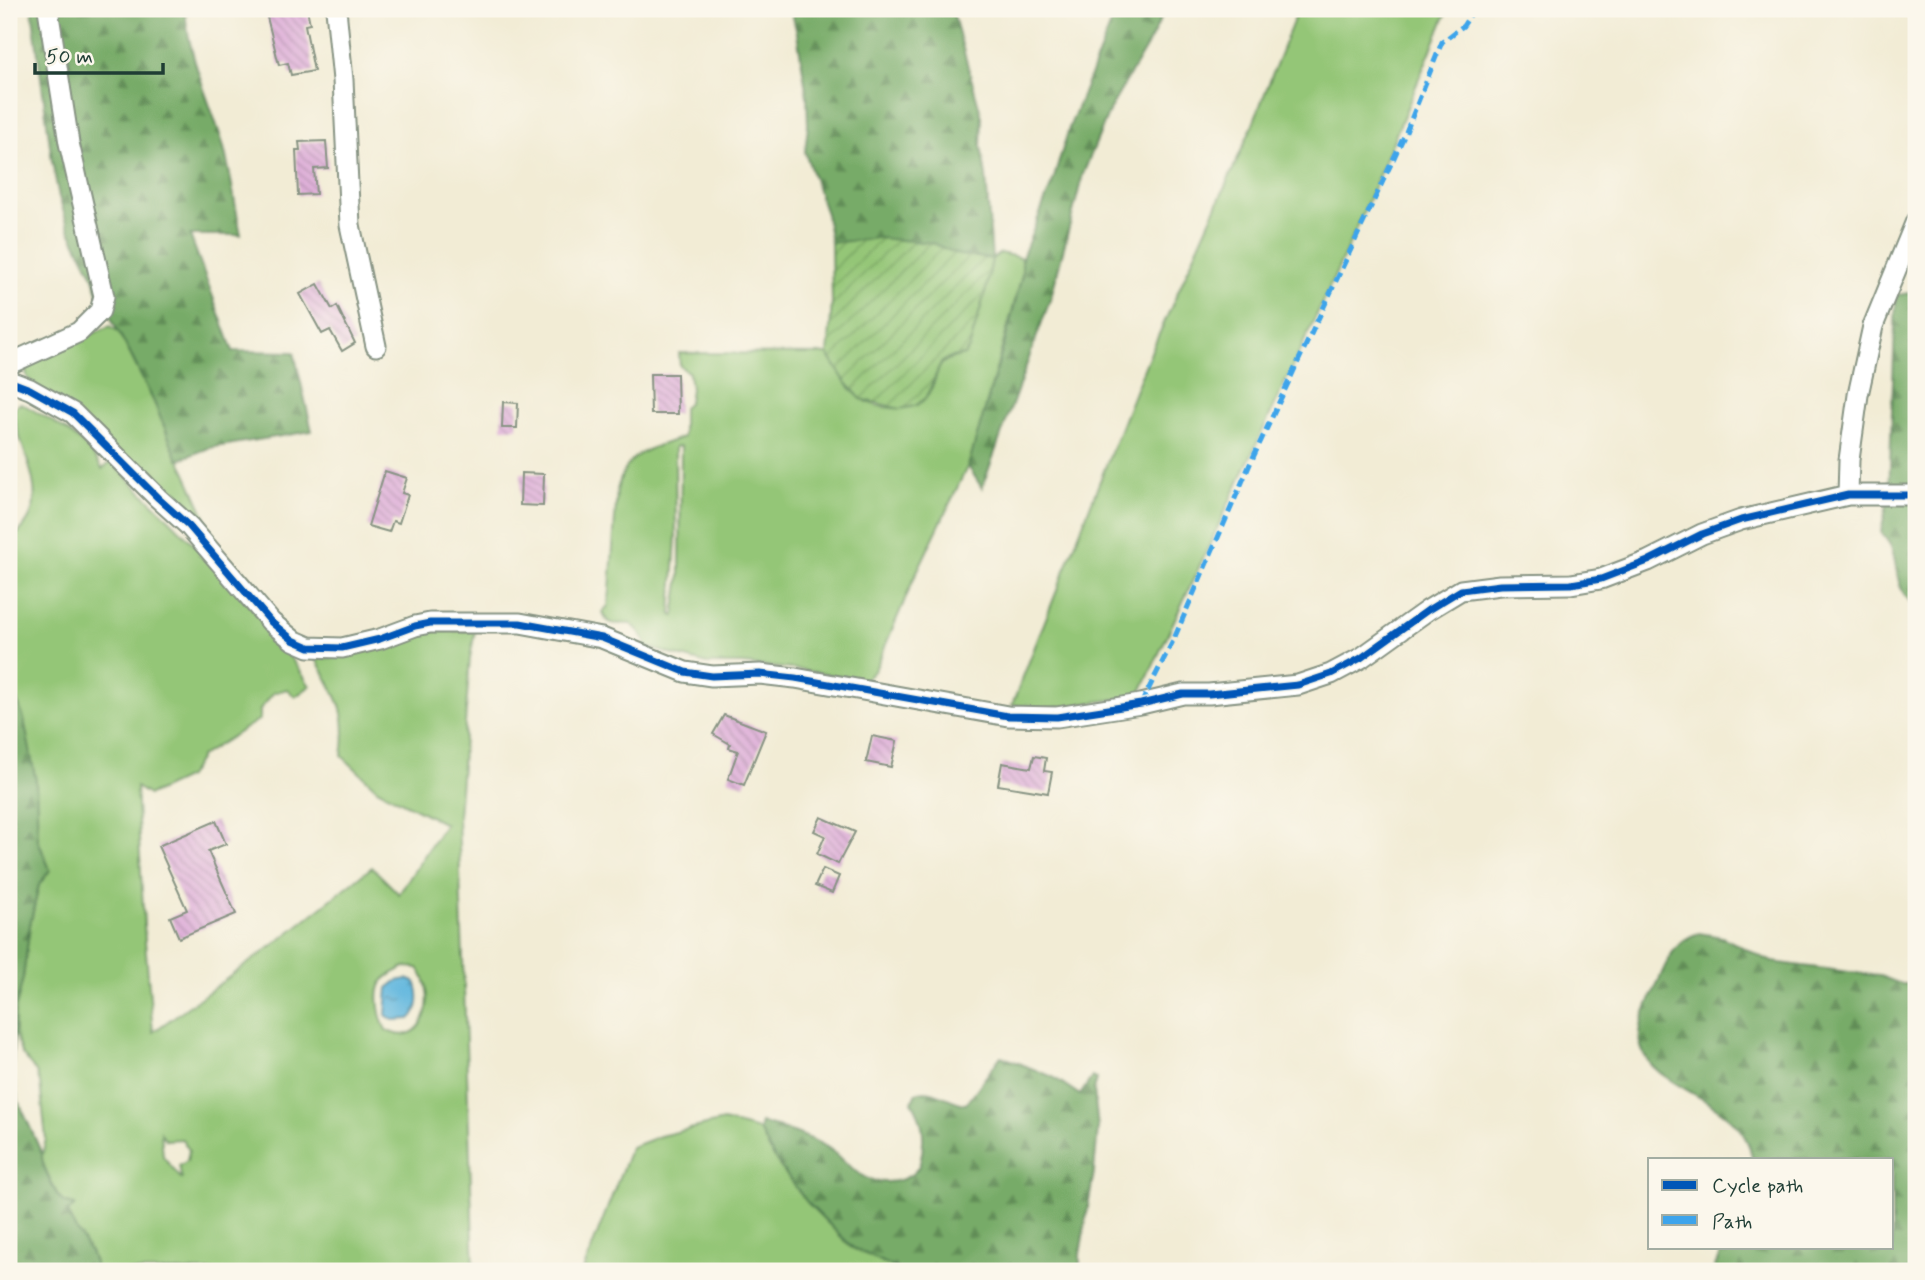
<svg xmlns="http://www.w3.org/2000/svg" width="1925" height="1280" viewBox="0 0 1925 1280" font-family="Mynerve,sans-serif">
<defs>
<pattern id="forest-firs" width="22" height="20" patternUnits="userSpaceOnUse" patternTransform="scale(1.75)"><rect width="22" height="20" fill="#77ab68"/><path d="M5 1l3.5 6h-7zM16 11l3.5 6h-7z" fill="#618c56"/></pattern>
<pattern id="garden-furrows" width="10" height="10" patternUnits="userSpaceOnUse" patternTransform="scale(1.75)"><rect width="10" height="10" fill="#94c677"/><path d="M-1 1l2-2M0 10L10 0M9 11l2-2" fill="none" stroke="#78a262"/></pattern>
<pattern id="water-ripples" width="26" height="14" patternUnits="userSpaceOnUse" patternTransform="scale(1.75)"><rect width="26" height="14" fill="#62b7de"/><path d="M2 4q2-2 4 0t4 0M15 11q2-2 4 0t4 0" fill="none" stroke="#5096b5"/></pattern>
<pattern id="building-back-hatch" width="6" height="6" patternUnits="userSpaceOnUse" patternTransform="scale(1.75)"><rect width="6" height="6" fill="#dca9d7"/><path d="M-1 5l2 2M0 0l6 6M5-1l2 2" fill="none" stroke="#b28baf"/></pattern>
</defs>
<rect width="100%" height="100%" fill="#fbf7ec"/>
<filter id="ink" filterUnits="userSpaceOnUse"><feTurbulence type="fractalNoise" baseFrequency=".0143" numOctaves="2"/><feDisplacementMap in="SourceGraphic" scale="14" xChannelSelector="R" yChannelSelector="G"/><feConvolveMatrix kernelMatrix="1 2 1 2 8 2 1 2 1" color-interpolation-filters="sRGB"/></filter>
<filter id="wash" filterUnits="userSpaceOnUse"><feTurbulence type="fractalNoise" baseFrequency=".00686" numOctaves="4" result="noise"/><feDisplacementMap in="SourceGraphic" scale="28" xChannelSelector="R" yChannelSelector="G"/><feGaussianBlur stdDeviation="1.57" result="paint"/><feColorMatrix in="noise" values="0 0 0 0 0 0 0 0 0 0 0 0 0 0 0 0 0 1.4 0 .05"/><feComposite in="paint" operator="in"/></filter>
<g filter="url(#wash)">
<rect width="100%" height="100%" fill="#f2ecd5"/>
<path fill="#94c677" stroke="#5a8256" stroke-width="2" fill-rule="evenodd" d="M1298,9H1448L1357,228L1139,696L1044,709L1012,705L1147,361L1250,131Z
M1000,253L1022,258V275L972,457L915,576L875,670L865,680L801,670L742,664H707L646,647C645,637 639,630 631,624C616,622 607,629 603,611L608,606L610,590L617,490C628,449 647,451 683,437V408L689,401L691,389L689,373L680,366L679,353L828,354C837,368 847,388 861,398C877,410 914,414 927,396C943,372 929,362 964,355L969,348L986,289L992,259ZM681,446L680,576L674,616L671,614L676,537L675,447Z
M110,326L119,332L154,402L205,516L209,534H205L28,379L25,369L39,357Z
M21,403C51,421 85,436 102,469L111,462C182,531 256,602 310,686L295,697L287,689L273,693L260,709V719L201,756L188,777L149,795L136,787L145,941L153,1032L272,946L372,867L399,894L445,824L377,789L342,756C349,710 337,697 316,659L335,657L435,631H475L470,658L458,817L474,1271H97L90,1252L73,1227L68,1212L74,1206L65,1203L58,1196L41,1160L46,1139L40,1083L36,1072L21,1053L15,1033V1010L23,978L30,925L39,885L49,867L38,840L24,719L9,679V541C58,504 23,463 14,415L15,407ZM405,967L418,968C439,995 425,1051 386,1030C380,1019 375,996 381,984C385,976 397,971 405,967ZM161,1133L166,1140L182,1139L189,1150L187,1161L179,1166L182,1180L163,1156Z
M723,1121L759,1130L776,1161L807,1202L852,1248L902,1271H583L631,1147L660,1136Z"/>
<path fill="url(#forest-firs)" stroke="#4b744e" stroke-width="2" d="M32,9H185C188,56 209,99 223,144C231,174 235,205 241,235H190L233,351L294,352L312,431L209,448L178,460L154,402L130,353L98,294L94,278L69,229L59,197L52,161Z
M791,9H952L982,117L981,146L986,176L992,259L959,255L932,243L878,238L831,243L826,214L805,152L808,125L807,96L797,33Z
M1117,9H1165L1152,37L1110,109L1083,174L1051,297L982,488L968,466L1006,338L1022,275V258L1053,181L1069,128Z
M1916,292V605C1894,593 1899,567 1891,547C1889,542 1884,537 1881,532L1889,495L1896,295Z
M9,679L24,719L36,781L38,840L50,870L39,885L30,925L23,978L15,1010L12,1072L18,1100L42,1154C41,1164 55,1196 64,1202C66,1203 72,1204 75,1205L68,1212L69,1218L90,1252L97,1271H9Z
M1699,933L1722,937L1772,962L1880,976L1901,984H1916V1271H1713L1723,1247H1892V1159H1752C1745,1098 1653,1091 1641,1047C1636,1025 1650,1000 1659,980C1668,959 1675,940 1699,933Z
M1001,1056L1053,1077L1080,1095L1092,1077L1097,1079L1094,1090L1098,1128L1094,1172L1080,1254V1271H902L853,1248L807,1202L776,1161L759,1130L761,1123C783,1128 803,1134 823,1145C839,1153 850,1170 866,1178C885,1186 917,1182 921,1159C925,1138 924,1121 912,1102L916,1093C933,1086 948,1102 966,1104Z"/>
<path fill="url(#garden-furrows)" stroke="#5a8256" stroke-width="2" d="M878,238L932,243L959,255L992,259L986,289L969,348L964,355L948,358L941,363L926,398L915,406L900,409L861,399L845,381L828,354L832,302L831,243Z"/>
<path fill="url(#water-ripples)" stroke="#407a89" stroke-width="2" d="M407,979L415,982C420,993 420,1011 410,1019L393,1020L386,1015L388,988L397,981Z"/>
<g id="blocks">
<path fill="url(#building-back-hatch)" d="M265,9H307L310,24L305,25L314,71L291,75L288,63L279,65Z
M326,141L328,168L314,169L316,194L298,195L296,150H300L299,142Z
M318,284L332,309L337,306L355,343L342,351L330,330L322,334L300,294Z
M650,374H677L678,414H651Z
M503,402L518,403L517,428H502Z
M385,471L407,478L402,493L408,495L399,523L393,521L389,532L368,526Z
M521,473L544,474L543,506L520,505Z
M724,715L766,731L744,785L728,779L738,751L729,748L730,744L713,734Z
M872,736L897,741L891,767L866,762Z
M1034,756L1046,758L1044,771L1052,772L1048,793L998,785L1002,763L1031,768Z
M821,817L855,832L838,864L817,854L825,836L814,831Z
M216,821L226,844L208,851L236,914L179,938L170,917L187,910L158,846Z
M823,869L839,876L832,893L815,886Z"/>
</g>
</g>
<g filter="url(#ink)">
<use href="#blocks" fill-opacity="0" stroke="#889484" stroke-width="2"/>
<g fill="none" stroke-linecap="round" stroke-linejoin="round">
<g stroke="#889484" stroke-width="23">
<path id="minor" d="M336,9L343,80L350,225L376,346
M9,364L79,332L100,311L104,296L69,143L48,9
M9,381L30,389L73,413L158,498L189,526L271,622L293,640L309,647L342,648L380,639L415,626L430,623H520L602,638L685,672L712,676L760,674L795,678L1008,716L1057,717L1141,704L1183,694H1209L1298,685L1331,674L1361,658L1428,610L1461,590L1500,585L1571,584L1601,579L1648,561L1702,534L1741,520L1848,495H1916
M1848,495L1849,460L1858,395L1873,326L1916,221"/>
</g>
<use href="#minor" stroke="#fff" stroke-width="19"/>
<path stroke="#3da4eb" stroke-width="5" stroke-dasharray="10 5" stroke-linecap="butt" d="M1141,704L1173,641L1250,464L1406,132L1442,42L1463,26L1474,9"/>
<g stroke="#fbf7ec" stroke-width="11">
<path id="cycleway" d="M9,381L30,389L73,413L158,498L189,526L271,622L293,640L309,647L342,648L380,639L415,626L430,623H520L602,638L685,672L712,676L760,674L795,678L1008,716L1057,717L1141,704L1183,694H1209L1298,685L1331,674L1361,658L1428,610L1461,590L1500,585L1571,584L1601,579L1648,561L1702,534L1741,520L1848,495H1916"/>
</g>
<use href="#cycleway" stroke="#0057b8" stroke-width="7"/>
</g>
</g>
<rect width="1925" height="1280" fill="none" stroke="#fbf7ec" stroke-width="35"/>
<rect x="1648" y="1158" width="245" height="91" fill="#fbf7ec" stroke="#a3ada2" stroke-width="2"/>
<rect x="1662" y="1180" width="35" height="10" fill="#0057b8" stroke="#a3ada2" stroke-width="2"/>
<text x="1712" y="1192" font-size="21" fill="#1f3d34">Cycle path</text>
<rect x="1662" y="1215" width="35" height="10" fill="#3da4eb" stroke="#a3ada2" stroke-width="2"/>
<text x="1712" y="1228" font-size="21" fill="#1f3d34">Path</text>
<path d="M35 63v10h128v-10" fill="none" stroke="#1f3d34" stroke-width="3.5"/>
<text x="46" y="63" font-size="21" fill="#1f3d34" stroke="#fbf7ec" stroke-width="5" paint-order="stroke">50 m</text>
</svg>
